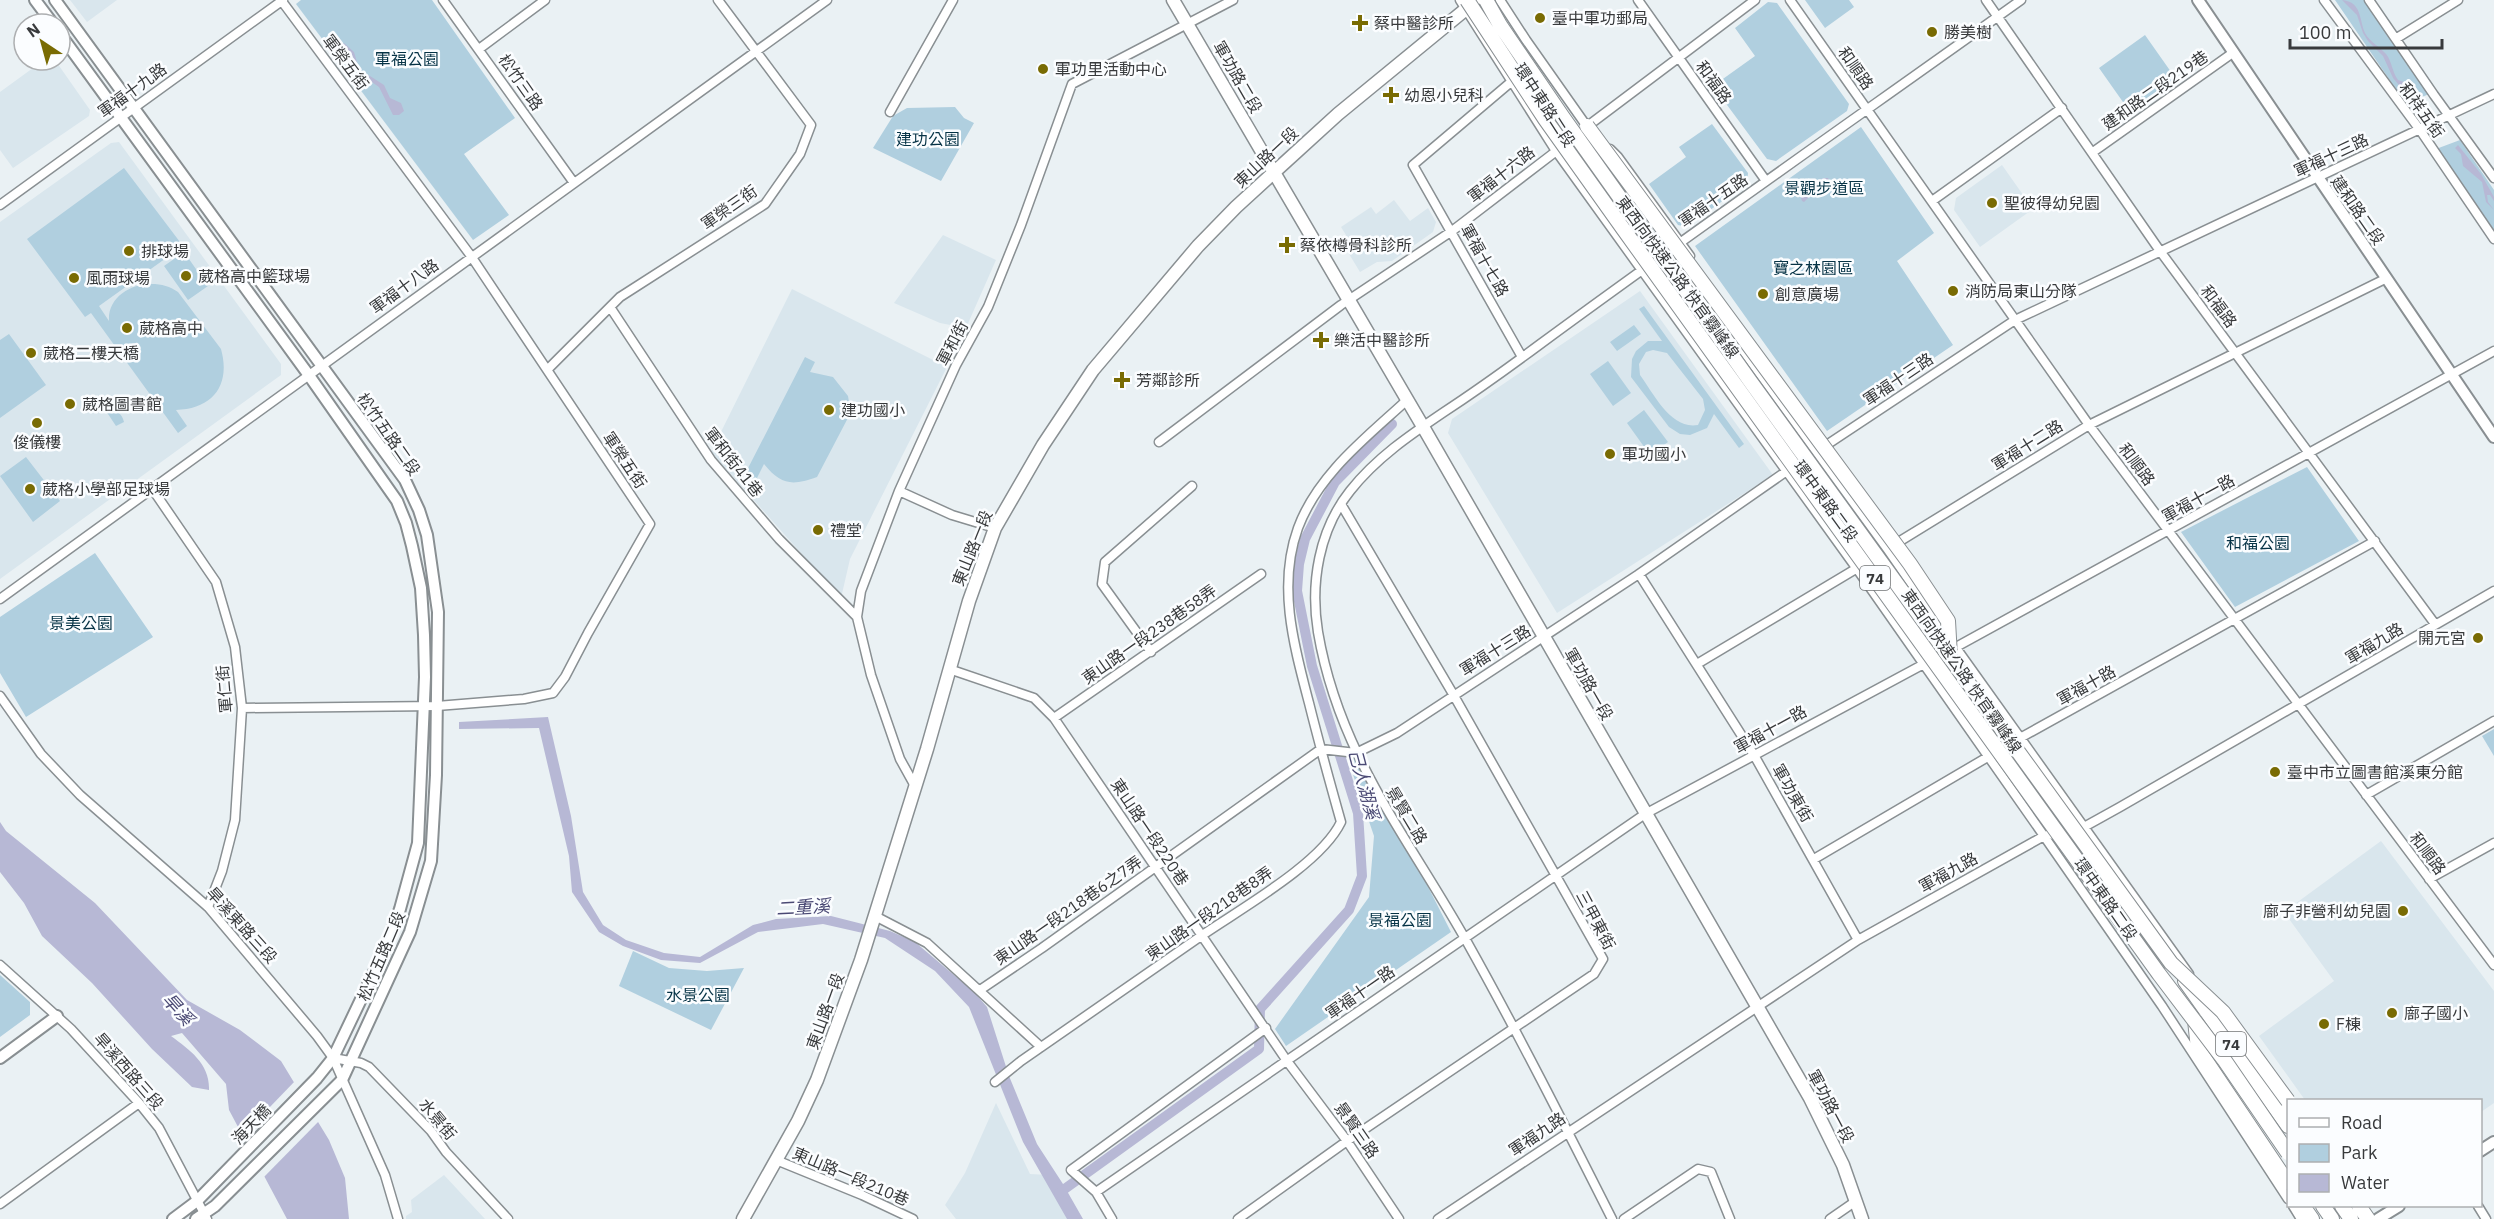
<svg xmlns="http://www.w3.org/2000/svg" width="2494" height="1219" viewBox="0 0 2494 1219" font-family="'IBM Plex Sans','Noto Sans TC',sans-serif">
<rect width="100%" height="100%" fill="#eaf1f4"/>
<path fill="#d9e6ed" d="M70,0H117L87,22Z
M44,60H55L90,110L89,116L13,168L0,150V92Z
M119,142L281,364V375L0,579V222L111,143Z
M2002,165L2033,209L1980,247L1954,210L1956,198Z
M1394,200L1410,221L1428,208L1436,222L1433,232L1392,261L1377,262L1360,272L1340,239L1346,235L1341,227L1371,207L1376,214Z
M943,235L996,260L966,328L940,323L894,303Z
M792,289L947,367L850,559L841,598L711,452Z
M1640,291L1773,475L1557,613L1448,433L1452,419Z
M2381,841L2494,991V1103L2481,1112L2480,1100H2305L2259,1036L2334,981L2284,912Z
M996,1103L1030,1174L1049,1175L1078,1219H956L945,1205L965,1173Z
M444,1175L485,1219H406V1216L412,1212L411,1200Z"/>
<path fill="#b0cfdf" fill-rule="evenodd" d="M301,0H432L515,118L464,154L509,215L473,240L296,4Z
M1805,0H1849L1854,7L1825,28Z
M2335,0H2365L2429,94L2406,104Z
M1768,2L1777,3L1849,104L1847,111L1776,161L1767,159L1713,86L1755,56L1735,28Z
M2145,35L2176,79L2130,112L2099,68Z
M955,107L964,118L974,123L941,181L873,148L893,116L907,108Z
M1712,124L1748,173L1747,183L1687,227L1678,225L1649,184L1686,157L1679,147Z
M1861,127L1934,233L1897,261L1953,345L1827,431L1695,246Z
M2460,140L2494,190V233L2436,149Z
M124,168L183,246L99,306L109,321C107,287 154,274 178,292L221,349C231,385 213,409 176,410L187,426L178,433L91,313L85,317L27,239Z
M184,252L208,286L188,300L164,266Z
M1644,306L1744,444L1739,448L1714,414L1707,428L1690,435L1680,434L1669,427L1631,377L1632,359L1636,351L1648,341H1662L1639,309ZM1653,350L1667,353L1703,399L1705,410L1698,425C1671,430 1654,394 1640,375L1639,364L1646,352Z
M1634,325L1641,334L1617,351L1610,342Z
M9,334L46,385L0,418V340Z
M805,357L815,362L810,372L833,377L848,396L850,408V414L817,477C792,486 781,485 764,464L755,482L744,476Z
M1608,361L1631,393L1613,406L1590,374Z
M108,410C117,411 122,413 124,422L116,426L106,411Z
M1644,410L1668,442L1650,455L1627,423Z
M26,457L60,501L33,522L0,476Z
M2307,467L2359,541L2235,607L2181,532Z
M95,553L153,637L26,717L0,673V617Z
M2494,729V756L2482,736Z
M1352,745L1358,749L1451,932L1286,1046L1275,1029L1369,897L1374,836L1346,754L1345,750Z
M633,951L669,968L707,971L744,968L711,1030L619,986Z
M0,975L30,1002V1015L0,1037Z"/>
<path fill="#b7b8d5" d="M2342,0C2362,2 2359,19 2365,33C2370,42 2379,46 2386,54C2392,61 2392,72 2398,80L2413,85L2419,92L2414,95L2403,90L2393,78L2383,56L2368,41L2363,33L2357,15Z
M344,43L354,52L359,69L384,85L390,98L401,103L404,111L399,115H393L379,87L357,72L353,57L342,45Z
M2458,145L2481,174L2494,197V201L2490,195H2487L2488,202L2494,210L2486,202L2482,182L2463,166L2461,154L2455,148Z
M1824,178H1828L1832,186L1831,190L1821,189L1818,194L1809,197L1804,202L1802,201L1801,198L1808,187Z
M548,717L571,816L583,892L603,925L626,940L664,953L700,957L753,925L776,919L831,916L890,931L915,942L974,992L987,1007L1009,1076L1037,1144L1063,1184L1083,1219H1067L1023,1142L969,1007L935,971L885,938L823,924L758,932L700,963L661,960L623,946L599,932L572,892L569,856L539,728L459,729V722Z
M0,822L6,831L95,903L187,1000L240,1030L281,1061L329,1140L345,1178L349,1219H287L229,1110L226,1084L182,1033L171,1036C190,1050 210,1064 209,1090L192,1087L152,1049L92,983L42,936L24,903L0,872Z"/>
<path fill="#eaf1f4" d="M296,1080L320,1120L262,1179L240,1138Z"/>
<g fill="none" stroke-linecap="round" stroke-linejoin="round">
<path stroke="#b7b8d5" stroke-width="10" d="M1059,1193L1259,1049L1260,1009L1349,910L1362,876L1358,813L1312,666L1297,591L1299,564L1305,539L1335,482L1392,424"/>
<g stroke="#898f92" stroke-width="11">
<path id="minor" d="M443,0L574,183
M1460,0L1556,151L1857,569L2044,836L2162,1006L2288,1199
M1500,0L1526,40L1588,128
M1638,0L1766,181
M1790,0L2089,425L2494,965
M1986,0L2160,251L2435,624
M2324,0L2420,130L2494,239
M2369,0L2434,95L2494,178
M2397,38L2458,0
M479,49L545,0
M1511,82L1413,165L1522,357
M890,112L953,0
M1585,128L1755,0
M1610,149L1618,157L1690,256
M2093,152L2234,52
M1932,201L2062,108
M0,205L283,0
M1667,246L1888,550L1947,635
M610,307L711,460L779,539L857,617
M548,369L620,297L765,204L800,154L811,125L718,0
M1159,442L1341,305L1452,231L1559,149
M1822,448L2015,320L2494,94
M151,487L216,582L235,647L242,708L235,820L222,871L208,907
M899,491L952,515L995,528
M1892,546L2089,425L2387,278
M1639,574L1754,755L1858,940
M0,599L827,0
M1954,645L2189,974
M1151,652L1102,584L1105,562L1192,486
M1947,652L2494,351
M1697,664L1859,567
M949,669L1034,698L1054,718L1287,1061L1347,1141L1399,1219
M0,696L41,754L80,795L208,907L317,1036L333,1058L385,1175L398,1219
M242,708L437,706L524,699L553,693L565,677L588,633L650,524L471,256L281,0
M1054,718L1261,574
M1321,749L1356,753L1397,733L1639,574L1791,468
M915,786L900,759L871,675L857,617L861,591L899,491L956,365L988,307L1021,225L1072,84L1233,0
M2366,795L2494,721
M1814,859L2020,738L2375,541
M2429,879L2494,843
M875,916L927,943L1041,1047
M0,965L71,1029L139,1103L159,1128L207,1219
M980,990L1042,948L1321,749
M333,1058L361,1063L369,1067L431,1131L446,1152L508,1219
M995,1082L1021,1061C1081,1020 1141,978 1201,936C1240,909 1321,864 1341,822C1330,783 1319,743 1309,703C1294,646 1277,586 1298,528C1318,474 1367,437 1407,400
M2277,1097L2288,1113
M776,1160L862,1195L913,1219
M1096,1192L1645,814L1935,658
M0,1204L139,1103
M2293,1206L2301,1219
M2478,1206L2486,1219
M1112,1219L1096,1192L1071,1170L1266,1028
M1238,1219L1347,1141L1594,974L1603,959L1453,694L1341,504
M1438,1219L1858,940L2044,836L2084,827L2120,807L2494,591
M1612,1219C1565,1126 1518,1033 1467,942C1408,837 1339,755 1318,632C1310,583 1319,530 1350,491C1376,458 1410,435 1444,412C1476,391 1508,368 1539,345C1698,228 1860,115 2021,0
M1624,1219L1698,1169L1711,1172L1730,1219
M1830,1219L1856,1201"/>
</g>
<g stroke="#898f92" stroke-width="14">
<path id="tertiary" d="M35,0L53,24
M55,0L405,480L419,510L427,535L438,612L436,775L431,861L410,932L342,1080L215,1206L196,1219
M2198,0L2494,437
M60,34L308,374L397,501L406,523L412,546L421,588L424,635L425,677L418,843L400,909L385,949L333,1058L317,1078L197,1201L173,1219
M0,1058L57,1016
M2480,1151L2494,1142
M2378,1219L2399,1206"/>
</g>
<g stroke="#898f92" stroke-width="15">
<path id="secondary" d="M1173,0L1422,425L1810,1098L1843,1165L1862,1219
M743,1219L798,1121L817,1080L861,960L927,749L969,601L995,528L1043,445L1093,370L1198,246L1236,207L1338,114L1477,0"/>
</g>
<g stroke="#898f92" stroke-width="16">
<path id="trunk" d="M2185,981L2288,1126
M2195,1020L2198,1049L2288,1183
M2303,1206L2312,1219
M2323,1206L2332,1219
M2342,1206L2351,1219
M2359,1206L2368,1219"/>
</g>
<use href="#minor" stroke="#fff" stroke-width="8"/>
<use href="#tertiary" stroke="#fff" stroke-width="10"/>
<use href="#secondary" stroke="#fff" stroke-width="12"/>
<use href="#trunk" stroke="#fff" stroke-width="14"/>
<g stroke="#898f92" stroke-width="16" stroke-linecap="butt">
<path id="trunk-bridge" d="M1467,0L1545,119L1624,230L2159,974L2225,1061L2288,1153
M1486,0L1500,25L1562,116L1750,381L2171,963L2223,1012L2288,1101
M1587,126L1910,564L1948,621L1950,656"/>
</g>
<use href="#trunk-bridge" stroke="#fff" stroke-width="14"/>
</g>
<g fill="#796b03" stroke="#fbfdff" stroke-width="2">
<circle cx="1540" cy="18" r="6"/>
<path d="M1357 14h6v6h6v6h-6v6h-6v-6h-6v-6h6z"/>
<circle cx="1932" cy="32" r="6"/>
<circle cx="1043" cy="69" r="6"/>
<path d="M1388 86h6v6h6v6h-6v6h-6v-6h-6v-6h6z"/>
<circle cx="1992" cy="203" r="6"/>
<path d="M1284 236h6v6h6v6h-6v6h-6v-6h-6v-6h6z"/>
<circle cx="129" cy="251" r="6"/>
<circle cx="186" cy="276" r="6"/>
<circle cx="74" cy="278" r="6"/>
<circle cx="1953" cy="291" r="6"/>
<circle cx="1763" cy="294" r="6"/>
<circle cx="127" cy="328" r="6"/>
<path d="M1318 331h6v6h6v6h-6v6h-6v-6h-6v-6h6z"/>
<circle cx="31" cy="353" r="6"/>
<path d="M1119 371h6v6h6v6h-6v6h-6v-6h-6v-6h6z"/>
<circle cx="70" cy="404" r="6"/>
<circle cx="829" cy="410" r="6"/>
<circle cx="37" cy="423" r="6"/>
<circle cx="1610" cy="454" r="6"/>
<circle cx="30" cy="489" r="6"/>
<circle cx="818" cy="530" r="6"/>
<circle cx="2478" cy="638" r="6"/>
<circle cx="2275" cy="772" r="6"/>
<circle cx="2403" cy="911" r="6"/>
<circle cx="2392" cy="1013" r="6"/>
<circle cx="2324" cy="1024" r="6"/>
</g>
<g text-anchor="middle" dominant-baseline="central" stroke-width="5" stroke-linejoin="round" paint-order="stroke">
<g fill="#fbfdff" stroke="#727476" stroke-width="1.5">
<rect x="1860" y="566" width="30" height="24" rx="4.5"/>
<rect x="2216" y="1032" width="30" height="24" rx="4.5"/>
</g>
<g font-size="15" font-weight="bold" fill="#383a3c">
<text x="1875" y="578">74</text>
<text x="2231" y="1044">74</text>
</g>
<g font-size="16" fill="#383a3c" stroke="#fbfdff" text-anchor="start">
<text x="1552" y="18">臺中軍功郵局</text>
<text x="1374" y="23">蔡中醫診所</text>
<text x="1944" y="32">勝美樹</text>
<text x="1055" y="69">軍功里活動中心</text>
<text x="1404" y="95">幼恩小兒科</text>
<text x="2004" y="203">聖彼得幼兒園</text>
<text x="1300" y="245">蔡依樽骨科診所</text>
<text x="141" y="251">排球場</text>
<text x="198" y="276">葳格高中籃球場</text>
<text x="86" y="278">風雨球場</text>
<text x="1965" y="291">消防局東山分隊</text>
<text x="1775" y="294">創意廣場</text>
<text x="139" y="328">葳格高中</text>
<text x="1334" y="340">樂活中醫診所</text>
<text x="43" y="353">葳格二樓天橋</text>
<text x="1136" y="380">芳鄰診所</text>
<text x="82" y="404">葳格圖書館</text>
<text x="841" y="410">建功國小</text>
<text x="37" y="442" text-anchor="middle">俊儀樓</text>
<text x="1622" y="454">軍功國小</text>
<text x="42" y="489">葳格小學部足球場</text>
<text x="830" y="530">禮堂</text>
<text x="2466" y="638" text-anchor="end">開元宮</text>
<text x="2287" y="772">臺中市立圖書館溪東分館</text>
<text x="2391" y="911" text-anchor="end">廍子非營利幼兒園</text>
<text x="2404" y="1013">廍子國小</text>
<text x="2336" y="1024">F棟</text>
</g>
<g font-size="16" fill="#063346" stroke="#fbfdff">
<text x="407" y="59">軍福公園</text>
<text x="928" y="139">建功公園</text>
<text x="1824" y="188">景觀步道區</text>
<text x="1813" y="268">寶之林園區</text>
<text x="2258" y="543">和福公園</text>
<text x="81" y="623">景美公園</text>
<text x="1400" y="920">景福公園</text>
<text x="698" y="995">水景公園</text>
</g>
<g font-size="16" fill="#383a3c" stroke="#fbfdff">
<text transform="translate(346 62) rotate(53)">軍榮五街</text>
<text transform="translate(1856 68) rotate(55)">和順路</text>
<text transform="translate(1238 77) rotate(60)">軍功路二段</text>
<text transform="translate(521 82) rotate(55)">松竹三路</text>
<text transform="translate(1714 82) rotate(54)">和福路</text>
<text transform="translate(132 90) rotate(-36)">軍福十九路</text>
<text transform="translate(2155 90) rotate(-35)">建和路二段219巷</text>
<text transform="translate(1545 105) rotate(57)">環中東路二段</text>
<text transform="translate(2422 110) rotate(54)">和祥五街</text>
<text transform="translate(2331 155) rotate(-25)">軍福十三路</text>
<text transform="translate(1266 157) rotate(-43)">東山路一段</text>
<text transform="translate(1501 174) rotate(-38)">軍福十六路</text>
<text transform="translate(1713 200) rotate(-35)">軍福十五路</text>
<text transform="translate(729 207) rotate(-35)">軍榮三街</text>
<text transform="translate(2358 210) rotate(55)">建和路二段</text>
<text transform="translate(1485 260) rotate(61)">軍福十七路</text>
<text transform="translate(1678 277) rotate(54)">東西向快速公路 快官霧峰線</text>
<text transform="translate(404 286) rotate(-36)">軍福十八路</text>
<text transform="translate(2219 306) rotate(53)">和福路</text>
<text transform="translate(952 343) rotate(-62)">軍和街</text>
<text transform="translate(1898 379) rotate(-34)">軍福十三路</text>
<text transform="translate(389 434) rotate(55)">松竹五路二段</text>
<text transform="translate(2027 445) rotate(-32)">軍福十二路</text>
<text transform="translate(625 460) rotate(56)">軍榮五街</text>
<text transform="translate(734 462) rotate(52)">軍和街41巷</text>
<text transform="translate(2137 464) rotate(53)">和順路</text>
<text transform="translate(2198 498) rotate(-29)">軍福十一路</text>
<text transform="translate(1826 501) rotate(54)">環中東路二段</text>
<text transform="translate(972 548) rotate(-68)">東山路一段</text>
<text transform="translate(1149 634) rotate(-35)">東山路一段238巷58弄</text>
<text transform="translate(2374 643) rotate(-31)">軍福九路</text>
<text transform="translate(1495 650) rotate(-32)">軍福十三路</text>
<text transform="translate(1962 671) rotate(55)">東西向快速公路 快官霧峰線</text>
<text transform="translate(1589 684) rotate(60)">軍功路一段</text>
<text transform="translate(2086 685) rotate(-29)">軍福十路</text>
<text transform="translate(224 689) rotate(-95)">軍仁街</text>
<text transform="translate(1770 729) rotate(-29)">軍福十一路</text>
<text transform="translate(1793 793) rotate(60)">軍功東街</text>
<text transform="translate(1407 815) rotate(59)">景賢二路</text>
<text transform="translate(1150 832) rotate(56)">東山路一段220巷</text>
<text transform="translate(2428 853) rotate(53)">和順路</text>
<text transform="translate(1948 872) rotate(-29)">軍福九路</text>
<text transform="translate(2106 899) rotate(55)">環中東路二段</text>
<text transform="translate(1068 910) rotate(-35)">東山路一段218巷6之7弄</text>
<text transform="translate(1209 913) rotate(-35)">東山路一段218巷8弄</text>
<text transform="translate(1596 920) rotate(62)">三甲東街</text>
<text transform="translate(242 925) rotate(48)">旱溪東路三段</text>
<text transform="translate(381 956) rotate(-67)">松竹五路二段</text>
<text transform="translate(1360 992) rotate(-35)">軍福十一路</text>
<text transform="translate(825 1011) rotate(-70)">東山路一段</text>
<text transform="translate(129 1071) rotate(49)">旱溪西路三段</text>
<text transform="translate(1831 1106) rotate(62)">軍功路一段</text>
<text transform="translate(438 1119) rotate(50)">水景街</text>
<text transform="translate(251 1124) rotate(-46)">海天橋</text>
<text transform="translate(1357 1130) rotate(55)">景賢三路</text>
<text transform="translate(1537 1134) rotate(-34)">軍福九路</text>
<text transform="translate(851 1176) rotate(23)">東山路一段210巷</text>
</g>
<g font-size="18" font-style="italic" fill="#4a4974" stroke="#fbfdff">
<text transform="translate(1364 784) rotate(75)">己人湖溪</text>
<text transform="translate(803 907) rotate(-3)">二重溪</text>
<text transform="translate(178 1009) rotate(48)">旱溪</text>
</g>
</g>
<rect x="2287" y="1099" width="195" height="108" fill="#fbfdff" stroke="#adafb1" stroke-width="1.5"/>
<rect x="2299" y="1118" width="30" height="9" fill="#ffffff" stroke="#adafb1" stroke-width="1.5"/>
<text x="2341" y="1129" font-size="18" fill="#383a3c">Road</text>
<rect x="2299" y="1144" width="30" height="18" fill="#b0cfdf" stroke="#adafb1" stroke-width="1.5"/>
<text x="2341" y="1159" font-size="18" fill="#383a3c">Park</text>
<rect x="2299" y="1174" width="30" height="18" fill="#b7b8d5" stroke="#adafb1" stroke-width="1.5"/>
<text x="2341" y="1189" font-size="18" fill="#383a3c">Water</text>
<g transform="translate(42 42) rotate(324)"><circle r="28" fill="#fbfdff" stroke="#adafb1" stroke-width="1.5"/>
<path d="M0-4.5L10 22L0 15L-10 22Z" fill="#796b03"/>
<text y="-9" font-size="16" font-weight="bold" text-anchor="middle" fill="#383a3c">N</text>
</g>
<path d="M2290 39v9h152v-9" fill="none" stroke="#383a3c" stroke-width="3"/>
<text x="2299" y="39" font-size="18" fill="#383a3c" stroke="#fbfdff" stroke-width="4.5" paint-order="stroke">100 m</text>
</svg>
